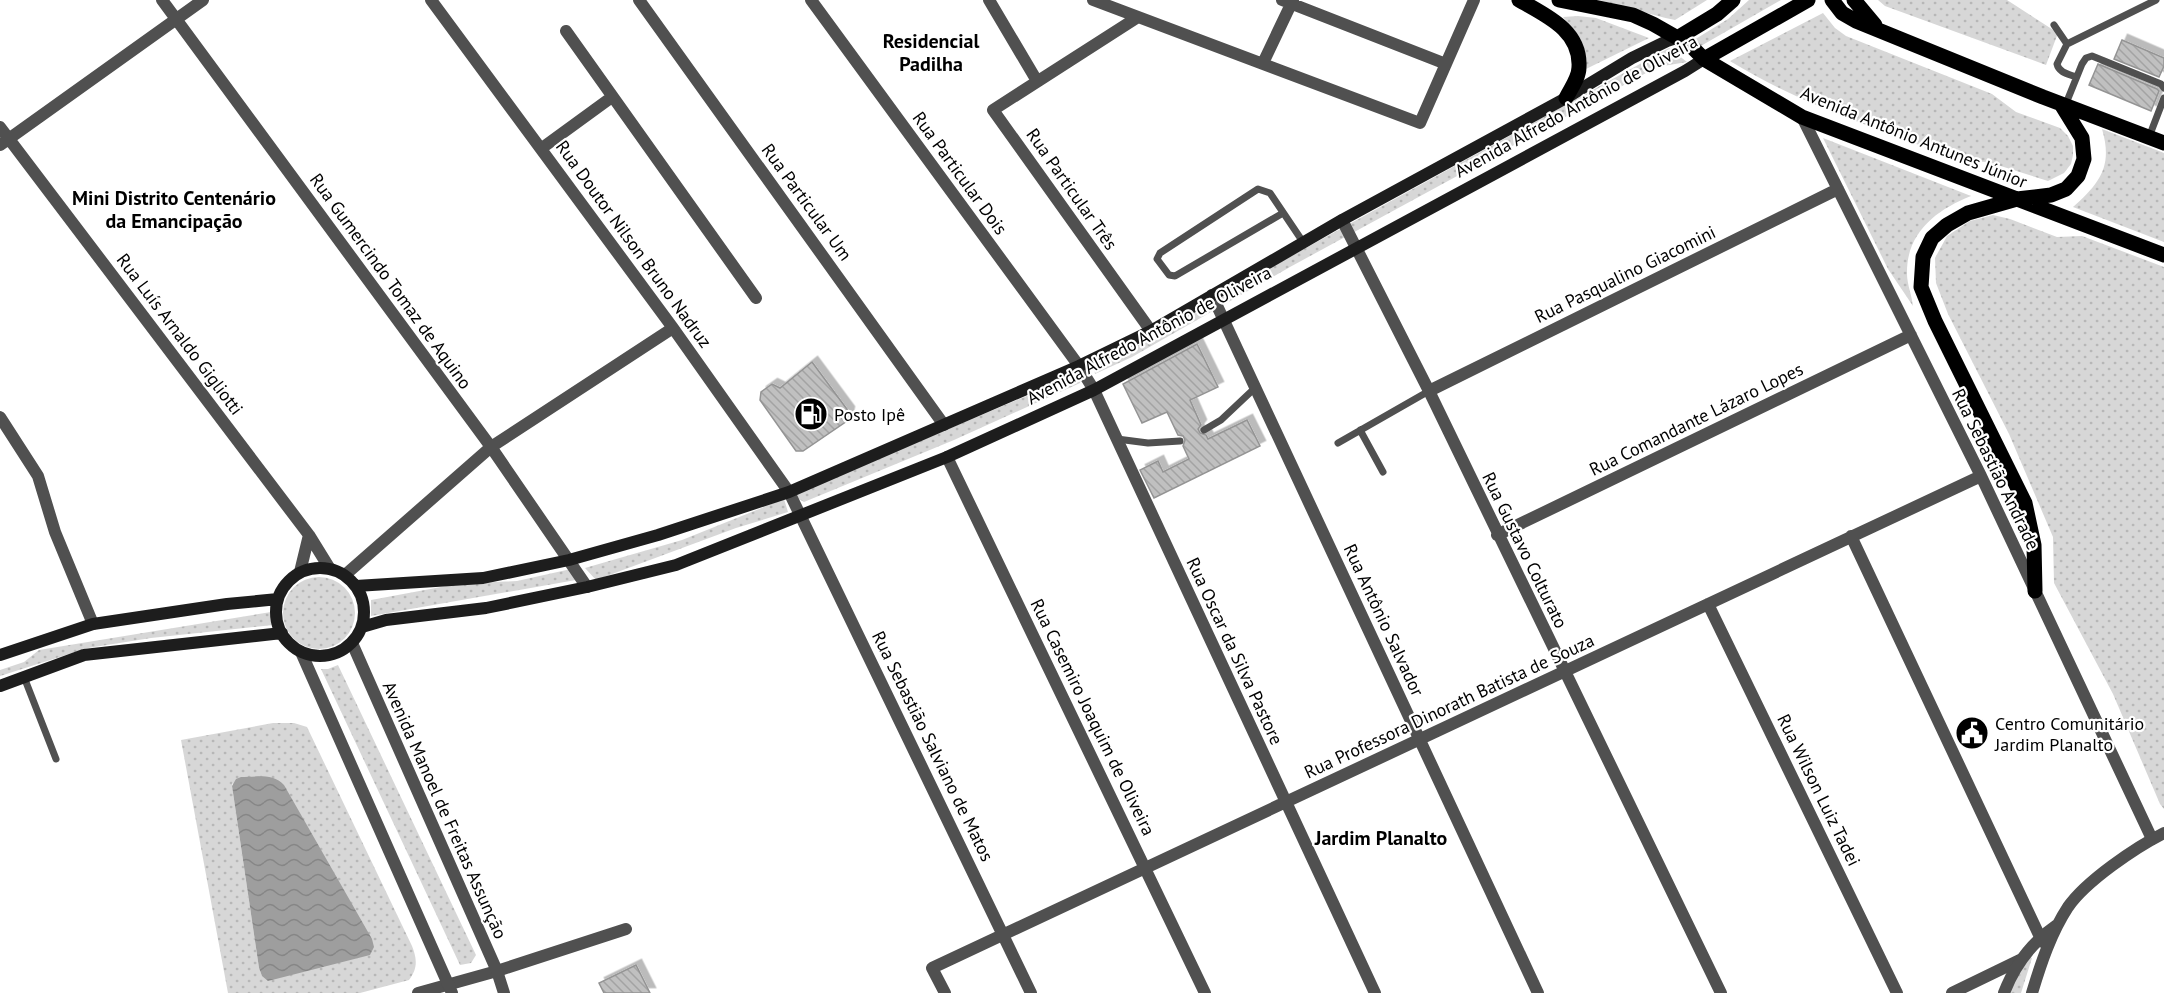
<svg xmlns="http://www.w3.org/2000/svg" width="2164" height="993" viewBox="0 0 2164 993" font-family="'PT Sans',sans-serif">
<defs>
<pattern id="grass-dots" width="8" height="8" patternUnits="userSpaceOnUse" patternTransform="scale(1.5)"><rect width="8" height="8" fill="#d7d7d7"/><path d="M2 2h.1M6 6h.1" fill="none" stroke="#b7b7b7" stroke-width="1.8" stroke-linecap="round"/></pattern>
<pattern id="water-waves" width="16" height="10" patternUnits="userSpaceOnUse" patternTransform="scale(1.5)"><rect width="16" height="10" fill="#9e9e9e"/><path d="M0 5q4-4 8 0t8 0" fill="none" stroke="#868686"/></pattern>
<pattern id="building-back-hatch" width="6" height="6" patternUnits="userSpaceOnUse" patternTransform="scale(1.5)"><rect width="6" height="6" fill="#c0c0c0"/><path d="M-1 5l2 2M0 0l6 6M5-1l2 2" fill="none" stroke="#a3a3a3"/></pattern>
<filter id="shadow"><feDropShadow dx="5.5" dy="-5.5" stdDeviation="0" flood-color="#0004"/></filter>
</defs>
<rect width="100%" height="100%" fill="#fff"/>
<path fill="url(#grass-dots)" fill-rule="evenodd" d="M1599,0H1707L1675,20C1650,15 1624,6 1599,0Z
M1749,0H1781L1699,47L1694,40L1728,19Z
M1878,0H2007L2058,33L2046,65L1885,6Z
M1823,13L1835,28L1846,36L1992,94L2016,112L2060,128L2068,136L2073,146V155L2071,164L2064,173L2048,181L1988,162L1961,161C1883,130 1801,105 1730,61Z
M1578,16L1596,18L1649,38L1586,69L1575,31L1563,17Z
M1669,48L1687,62L1657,67L1290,267L1132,357L1095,374L1094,368L1140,344L1264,271Z
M2102,129L2164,153V242L2073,207C2100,183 2113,166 2102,129Z
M1823,138L1971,196C1936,210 1906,233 1907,274C1907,284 1912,296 1913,306L1888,269Z
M1993,215L2010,219L2057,237L2082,236L2164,267V809L2160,804L2113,694L2054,583L2053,537L2009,434L1948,314L1936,283L1935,258L1947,236L1970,221Z
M1076,375L1081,378L1080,383L954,440L804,502L797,498V493Z
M784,499L788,512L736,528L596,580L585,568L682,540Z
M571,569L576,580L371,616V600L457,584L517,581Z
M283 613a36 36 0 1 1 72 0a36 36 0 1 1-72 0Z
M271,612L273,625L151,638L88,648L0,676V670L24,662L39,650Z
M338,665L476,955L471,963L460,965L321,669H328Z
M273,723H294L307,727L412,946C417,959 418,968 409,980L360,993H228L181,740ZM233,782L262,976L259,968L232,786Z
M2025,954L2032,958L2021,993H2009Z"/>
<path fill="url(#water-waves)" d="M241,777C255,777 273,773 284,785L372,939L374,947L370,955L272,980L268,981L262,976L259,968L232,786L236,779Z"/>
<path fill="url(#building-back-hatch)" stroke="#949494" stroke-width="1.5" filter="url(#shadow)" d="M2122,40L2164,58V66L2159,77L2114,59Z
M2098,64L2157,89L2159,91L2151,111L2089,85Z
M1197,344L1218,387L1190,400L1201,425L1198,429L1200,433L1206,435L1208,439L1247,420L1260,446L1154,498L1140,470L1158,461L1163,472L1189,459L1183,446L1185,440L1183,436L1178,435L1167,412L1142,423L1123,384Z
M812,362L849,412L847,421L803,451H796L760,400L761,392L772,384L780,388Z
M636,965L650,993H604L599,983Z"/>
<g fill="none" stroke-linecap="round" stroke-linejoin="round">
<path stroke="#505050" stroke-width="7" d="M2054,25L2067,44
M2076,77C2069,74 2059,73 2057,64L2067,44L2156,0
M2065,106L2082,64L2086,58L2092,56L2161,84L2164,88
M2149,137L2164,98
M1283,213L1175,276L1169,275L1157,259L1160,253L1258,189L1270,193L1303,242
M1204,430L1221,420L1256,387
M1360,430L1383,472
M1117,439L1148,443L1180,441
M1338,443L1429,391
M24,677L56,759"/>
<path stroke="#505050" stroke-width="12" d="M162,0L491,447L587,587
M431,0L673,328L789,492L1031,993
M639,0L944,425
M811,0L1079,366L1094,390L1375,993
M989,0L1037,81
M1093,0L1420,123L1474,0
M1282,0L1446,64
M1138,17L993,110L1151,331
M566,31L756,298
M1263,63L1293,0
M1802,117L1981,476L2152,839
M0,127L309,535L330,569
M0,145L203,0
M542,148L612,97
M1342,220L1429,391L1721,993
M1212,295L1538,993
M1429,391L1838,189
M947,457L1205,993
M1497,535L1911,335
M1851,536L2040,937L2047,946
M300,572L309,535
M345,575L491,447L673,328
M1708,604L1897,993
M418,993L497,971L626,929
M945,993L932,968L1981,476
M1952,993L2020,960"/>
<path stroke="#505050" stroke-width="12" d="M0,417L38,476L55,532L93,624
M352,643L497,971L504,993
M301,652L452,993
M2004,993C2015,964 2032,942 2057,925
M2032,993C2041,963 2051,933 2068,907C2086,881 2136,847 2164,833"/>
<path stroke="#1d1d1d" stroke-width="12" d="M276 612a44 44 0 1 1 88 0a44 44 0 1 1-88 0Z
M356,586L483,578L569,560L658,535L789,492L1079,366L1151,331L1342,220L1566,98L1632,58L1667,41L1679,37
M362,627L386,620L486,608L587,587L676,565L947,457L1094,390L1685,71L1704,59
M0,655L93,624L227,604L278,599
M0,686L84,655L282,633"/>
<path stroke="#000" stroke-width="15" d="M1519,0C1545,15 1581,30 1579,67C1579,78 1571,88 1566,98
M1559,0L1633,15L1653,24L1690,45L1704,59L1802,117L2164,255
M1832,0L1842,13L1856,21L2043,97L2164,143
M1854,0L1875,25
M1679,37L1717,14L1733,0
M1704,59L1808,0
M2035,591L2034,545L2025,503L1935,321L1921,287L1923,257L1932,238L1947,225L1968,213L2017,199L2051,195L2066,189L2078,176L2084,159L2082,138L2061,104"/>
</g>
<defs>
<g id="fuel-disc" transform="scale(1.725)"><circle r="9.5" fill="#000" stroke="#fff"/><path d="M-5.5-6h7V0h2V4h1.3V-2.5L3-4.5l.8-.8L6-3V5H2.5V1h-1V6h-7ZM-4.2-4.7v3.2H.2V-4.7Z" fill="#fff"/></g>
<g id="civic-disc" transform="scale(1.725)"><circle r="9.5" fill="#000" stroke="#fff"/><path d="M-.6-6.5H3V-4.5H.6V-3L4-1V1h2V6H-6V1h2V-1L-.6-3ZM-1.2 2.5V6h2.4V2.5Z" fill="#fff"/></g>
</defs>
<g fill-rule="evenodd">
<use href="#fuel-disc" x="811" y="414"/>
<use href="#civic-disc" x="1972" y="733"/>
</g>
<g text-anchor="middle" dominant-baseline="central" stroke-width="4.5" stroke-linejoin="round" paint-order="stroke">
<g font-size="18" fill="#000" stroke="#fff">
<text transform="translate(1576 106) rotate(-29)">Avenida Alfredo Antônio de Oliveira</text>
<text transform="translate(1914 137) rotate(22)">Avenida Antônio Antunes Júnior</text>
<text transform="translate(960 173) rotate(54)">Rua Particular Dois</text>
<text transform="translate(1072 189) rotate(55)">Rua Particular Três</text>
<text transform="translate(807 202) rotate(54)">Rua Particular Um</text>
<text transform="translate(634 244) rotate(54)">Rua Doutor Nilson Bruno Nadruz</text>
<text transform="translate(1625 274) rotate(-26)">Rua Pasqualino Giacomini</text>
<text transform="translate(391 281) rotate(54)">Rua Gumercindo Tomaz de Aquino</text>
<text transform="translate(180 334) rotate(53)">Rua Luís Arnaldo Gigliotti</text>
<text transform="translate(1149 335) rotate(-28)">Avenida Alfredo Antônio de Oliveira</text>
<text transform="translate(1696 419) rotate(-26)">Rua Comandante Lázaro Lopes</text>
<text transform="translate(1996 469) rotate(64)">Rua Sebastião Andrade</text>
<text transform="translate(1525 550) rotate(64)">Rua Gustavo Colturato</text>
<text transform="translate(1384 620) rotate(65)">Rua Antônio Salvador</text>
<text transform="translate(1235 651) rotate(65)">Rua Oscar da Silva Pastore</text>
<text transform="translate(1449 706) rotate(-25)">Rua Professora Dinorath Batista de Souza</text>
<text transform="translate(1093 717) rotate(64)">Rua Casemiro Joaquim de Oliveira</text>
<text transform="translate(933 746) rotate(64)">Rua Sebastião Salviano de Matos</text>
<text transform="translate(1819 790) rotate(64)">Rua Wilson Luiz Tadei</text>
<text transform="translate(445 810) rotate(66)">Avenida Manoel de Freitas Assunção</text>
</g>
<g font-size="18" fill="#000" stroke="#fff" text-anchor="start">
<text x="834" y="414">Posto Ipê</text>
<text x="1995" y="723">Centro Comunitário<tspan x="1995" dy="21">Jardim Planalto</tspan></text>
</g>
<g font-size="20" font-weight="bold" fill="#000" stroke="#fff">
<text x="931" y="41">Residencial<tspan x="931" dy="23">Padilha</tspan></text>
<text x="174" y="198">Mini Distrito Centenário<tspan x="174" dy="23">da Emancipação</tspan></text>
<text x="1381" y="838">Jardim Planalto</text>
</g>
</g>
</svg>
